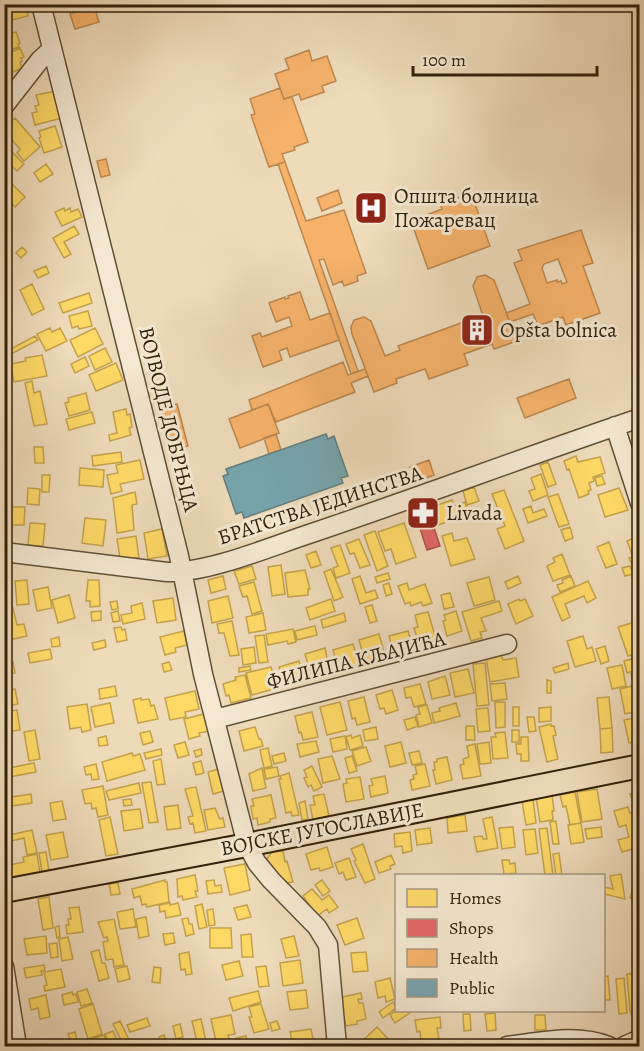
<svg xmlns="http://www.w3.org/2000/svg" width="644" height="1051" viewBox="0 0 644 1051" font-family="Alegreya,serif">
<rect width="100%" height="100%" fill="#eedbba"/>
<filter id="stains"><feTurbulence type="fractalNoise" baseFrequency=".00333" numOctaves="4"/><feColorMatrix values="0 0 0 0 .2 0 0 0 0 .09 0 0 0 0 .02 0 0 0 .5 -.17"/></filter>
<radialGradient id="worn" r=".72"><stop offset=".6" stop-color="#630" stop-opacity="0"/><stop offset="1" stop-color="#630" stop-opacity=".3"/></radialGradient>
<path fill="#ffd966" stroke="#c2a24b" stroke-width="1.5" d="M4,4H26V5L4,10Z
M26,7L28,16L4,22V12Z
M16,32L20,43L18,44L19,47L4,52V36Z
M20,48L24,57L21,58L22,61L20,63L22,68L13,72L5,55Z
M4,66L10,79L4,81Z
M56,91L62,118L35,125L32,113L37,112L35,106L39,105L36,95Z
M15,118L40,147L24,161L17,153L20,149L4,131V128Z
M55,126L62,147L44,153L39,138L41,137L39,131Z
M9,149L24,164L17,171L4,159V154Z
M46,164L53,174L40,182L34,173Z
M6,178L25,197L15,207L7,199L10,197L4,191Z
M64,208L65,211L70,208L71,212L78,209L82,217L62,226L55,212Z
M74,226L79,234L64,242L71,254L64,258L53,238Z
M22,247L27,252L21,258L16,253Z
M46,266L49,273L38,278L34,271Z
M10,277L11,288L4,289V278Z
M32,284L44,309L32,315L20,290Z
M89,293L92,303L63,313L59,303Z
M88,311L92,326L79,329L78,326L72,328L69,316Z
M50,328L52,332L60,328L67,341L46,351L37,334Z
M95,328L103,344L78,357L70,340Z
M35,336L38,340L11,354L9,350Z
M105,348L112,362L95,370L89,356Z
M4,354H6L8,368H4Z
M42,355L47,376L14,382L10,364L26,361L25,358Z
M85,357L89,366L75,373L71,364Z
M116,363L123,380L96,391L89,375Z
M32,381L34,393L40,391L47,424L34,426L25,383Z
M86,393L90,410L69,416L65,403L69,402L68,398Z
M126,409L127,415L130,414L132,427L129,428L131,435L110,441L109,435L117,433L113,412Z
M92,412L95,423L69,430L66,419Z
M34,447H43L44,463H35Z
M121,452L122,462L93,466L92,456Z
M576,456L578,462L600,457L605,473L593,477L594,481L589,483L591,490L588,491L589,494L579,498L569,469L567,470L564,461Z
M140,460L144,479L120,484L122,491L111,494L107,475L118,473L116,465Z
M548,462L556,484L548,487L540,465Z
M80,468L104,470L103,487L79,485Z
M541,474L548,495L533,501L529,491L535,489L531,478Z
M42,475H50L49,492H42Z
M602,476L605,484L597,486L595,478Z
M474,487L479,501L467,505L463,491Z
M28,488L40,489L39,505L27,504Z
M619,488L628,510L605,517L598,495Z
M504,490L524,541L505,549L497,529L505,526L492,494Z
M135,492L137,504L132,505L134,530L117,533L113,498Z
M558,494L569,524L559,527L548,497Z
M452,500L454,506L465,502L469,514L438,525L432,507Z
M531,506L533,513L544,509L547,516L528,523L523,509Z
M10,507H25L24,525H9Z
M85,518L106,520L103,546L82,543Z
M30,523L45,524L43,546L28,545Z
M404,523L416,557L396,564L391,549L385,551L378,532Z
M570,527L573,538L565,541L561,530Z
M162,529L167,556L148,559L144,533Z
M375,531L388,566L377,571L364,535Z
M452,533L454,541L467,538L475,559L451,566L442,536Z
M136,536L139,558H120L117,539Z
M637,537L640,543L638,570L637,567L634,569L629,558L633,557L627,541Z
M359,539L370,565L360,568L354,553L350,554L346,544Z
M609,542L617,564L606,568L597,547Z
M340,545L350,573L336,578L333,568L338,566L331,548Z
M316,551L321,565L311,568L306,555Z
M562,554L570,575L553,581L547,566L555,562L553,558Z
M281,565L285,594L272,596L268,567Z
M252,566L256,579L239,584L234,571Z
M630,566L633,574L625,576L622,568Z
M331,569L343,597L334,601L324,572Z
M305,570L310,589H308V595L288,597L285,573Z
M388,573L390,579L377,583L375,577Z
M223,576L226,589L211,593L208,580Z
M360,576L366,593L375,590L378,598L360,604L352,579Z
M518,576L521,583L508,589L505,582Z
M571,576L575,586L560,592L557,585L563,583L562,580Z
M489,577L495,600L474,606L467,583Z
M27,580L29,604L17,605L15,581Z
M88,580H99L100,606L90,607V601H86Z
M588,581L596,598L587,603L584,596L565,604L570,617L562,621L552,597Z
M254,582L262,611L252,614L247,596L243,597L239,586Z
M389,583L392,594L386,596L383,585Z
M407,583L409,590L425,584L432,603L423,606L421,602L411,606L410,602L405,604L398,586Z
M48,587L52,608L37,611L33,590Z
M450,593L454,607L444,609L441,595Z
M69,595L75,618L58,623L52,600Z
M228,596L233,618L212,623L208,601Z
M173,598L176,620L157,623L153,601Z
M331,599L335,611L310,620L306,608Z
M519,599L520,601L525,599L533,616L516,624L508,604Z
M117,601L118,609L112,610L110,602Z
M499,601L502,611L481,618L486,631L480,632L482,638L471,641L462,612Z
M142,603L145,619L123,624L121,615L132,613L131,606Z
M372,605L377,621L370,623L365,607Z
M13,608L17,625L24,624L27,636L9,640L4,610Z
M101,611V620L92,621L91,612Z
M118,611L120,621L113,622L111,613Z
M456,611L462,631L447,636L443,621L446,620L444,615Z
M428,612L436,639L419,644L414,628L418,627L415,615Z
M263,613L266,630L249,633L246,617Z
M344,613L346,621L323,628L321,620Z
M232,621L239,655L230,656L224,633H219L217,624Z
M635,622L640,636V652L628,656L618,627Z
M4,623L10,650L4,651Z
M315,626L317,635L297,640L295,631Z
M121,627L122,630L125,629L127,640L117,642L114,628Z
M293,629L296,642L288,644L287,641L268,645L266,634Z
M184,631L187,645L175,648L176,652L165,655L160,637Z
M408,631L414,650L394,655L389,636Z
M379,634L386,659L366,665L359,640Z
M264,635L268,662L259,663L255,636Z
M583,636L587,649L592,647L596,661L575,667L567,641Z
M59,637L60,646L52,647L51,639Z
M105,640L106,647L94,650L92,643Z
M353,644L359,665L339,670L333,650Z
M605,646L609,661L601,664L596,649Z
M254,647L256,663L243,665L241,649Z
M325,648L330,673L312,678L305,654Z
M50,649L52,659L30,663L28,653Z
M501,654L503,660L516,658L519,677L490,682L486,657Z
M639,657L640,669L627,673L624,661Z
M299,661L304,680L285,686L279,667Z
M13,662L15,673L4,674V663Z
M169,662L172,670L164,672L162,664Z
M485,663L489,705L477,706L473,664Z
M568,663L569,669L555,673L553,668Z
M622,665L626,686L612,689L607,668Z
M250,666L251,670L239,672V668Z
M271,667L277,688L252,695L246,673Z
M468,669L474,693L455,697L450,673Z
M640,672V699L638,700L631,674Z
M245,675L251,698L231,703L229,695L226,696L223,684L236,680L235,677Z
M445,676L450,695L432,699L428,682Z
M547,680L551,681V693H547Z
M505,683L507,699L492,701L490,684Z
M420,684L426,704L414,707L411,697L406,698L404,688Z
M115,686L117,696L100,699L99,689Z
M632,686L638,711L625,714L620,689Z
M15,689L18,704L8,706L6,691Z
M392,690L398,710L386,714L384,708L380,709L376,695Z
M195,691L199,709L185,712L186,717L170,720L165,698Z
M364,697L370,722L357,725L355,718L352,719L348,701Z
M609,697L612,728L600,729L597,698Z
M141,698V700L149,699L151,706L154,705L158,719L138,723L133,700Z
M340,702L347,730L327,735L320,707Z
M495,702H505V727L496,728Z
M110,703L114,723L95,727L91,707Z
M456,703L460,716L434,723L432,713L440,711L439,708Z
M87,704L91,730L82,732L81,727L70,729L67,707Z
M427,705L432,723L419,727L416,715L420,714L418,707Z
M513,707H519V726H513Z
M551,707V721L539,722V708Z
M488,708L490,731L478,732L476,709Z
M17,710L20,730L4,732V712Z
M312,712L318,737L303,740L301,732L299,733L295,716Z
M204,714L209,731L199,733L200,736L189,739L184,719Z
M415,717L418,726L407,730L404,720Z
M527,717H534L536,731L529,732Z
M640,717V741L629,743L624,720Z
M551,724V726H554L556,735L553,736L558,759L547,762L539,727Z
M466,726H474L475,740H466Z
M255,727L259,739H261L263,746L244,751L239,731Z
M376,727L378,739L365,741L363,730Z
M612,728L613,752L601,753L600,729Z
M35,730L40,759L29,761L24,732Z
M512,730H519V742H512Z
M150,731L153,742L143,745L140,733Z
M505,732L508,758L493,759L491,737H496L495,733Z
M351,735L352,738L360,735L363,746L350,750L346,737Z
M106,736L108,745L99,746L98,738Z
M345,736L347,749L333,752L330,739Z
M521,737H528L529,761H521V754H517L516,744H521Z
M9,738L12,750L4,752V739Z
M316,741L319,752L300,757L297,744Z
M185,742L189,755L178,758L174,745Z
M401,742L406,763L390,767L385,746Z
M489,742L491,763L480,764L477,744Z
M475,744L481,776L463,779L460,765L464,764L463,759L469,757L467,746Z
M366,747L371,761L357,766L352,751Z
M268,748L272,766L264,768L260,750Z
M161,749L162,755L146,759L144,753Z
M201,749L202,755L196,757L194,751Z
M419,751L422,763L412,765L409,753Z
M132,753L133,756L140,754L145,770L107,781L102,762Z
M284,753L286,761L274,764L272,756Z
M332,756L340,779L323,783L318,759Z
M352,756L357,771L349,773L345,758Z
M447,757L452,780L436,784L433,770H435L434,762H437V759Z
M161,759L165,784L157,785L153,761Z
M201,761L204,773L196,775L193,763Z
M34,763L36,772L4,778V769Z
M96,764L99,779L92,780L91,774L86,775L84,767Z
M425,764L430,786L412,790L410,780L414,779L413,775L417,774L415,766Z
M312,766L322,787L314,791L311,785L308,787L304,778L307,777L304,770Z
M277,767L279,776L266,779L264,769Z
M262,768L266,788L253,791L249,774Z
M219,769L224,791L213,794L208,772Z
M289,773L299,815L292,816L291,812L286,813L279,779H281L280,776Z
M385,776L388,793L371,797L369,786L373,785L371,779Z
M360,777L364,799L346,802L343,784L347,783L346,779Z
M151,782L158,822L149,823L142,783Z
M139,783L141,793L109,800L106,791Z
M103,786L108,815L98,817L96,808L92,809L91,803L85,804L82,790Z
M196,787L206,831L195,833L193,823L190,824L188,817L193,816L185,789Z
M597,789L602,819L582,822L577,792Z
M640,791V812L637,813L630,794Z
M575,792L581,823L570,825L566,806L563,807L560,795Z
M31,794L32,803L4,807V798Z
M324,794L329,816L313,820L310,805H315L313,796Z
M552,794L554,811H552L553,820L540,822L536,797Z
M271,795L276,818L270,819V822L258,825L257,818L253,819L251,806H254L252,799Z
M131,799L132,805L124,806L123,800Z
M533,799L536,823L526,825L522,801Z
M62,801L66,819L53,821L50,803Z
M305,801L308,819L302,820L299,803Z
M178,805L181,828L167,830L164,807Z
M628,807L630,813L634,812L640,830V847L622,852L618,840L629,837L626,825L619,827L614,811Z
M215,808L220,819L223,818L225,827L208,830L204,810Z
M140,809L143,828L124,831L121,811Z
M465,815L467,831L448,833L447,818Z
M110,817L118,854L106,856L99,820Z
M492,817L498,848L477,852L474,837L482,836L483,839H487L483,819Z
M556,821L559,844H553L550,822Z
M581,823L584,842L571,844L568,825Z
M513,827L515,847L502,849L499,828Z
M601,827L602,837L587,839L585,829Z
M430,828L432,843L417,845L415,830Z
M547,828L553,875L545,876L539,829Z
M535,829L538,853L526,855L523,830Z
M32,830L37,853L27,855L24,838L11,841L10,835Z
M63,832L68,857L51,860L46,835Z
M410,832L412,851L403,853L402,846L395,847L394,834Z
M363,844L375,879L365,883L354,861L356,860L351,849Z
M327,847L333,867L320,871L319,868L311,870L306,854Z
M283,851L285,862L287,861L293,882L281,883L266,860L272,852Z
M46,852L49,871L42,872L39,853Z
M559,853L562,876H556L553,854Z
M37,854L40,873L11,878L9,865L24,862L23,857Z
M391,855L395,864L390,866L391,869L379,873L375,862Z
M349,858L356,877L346,880L343,872L339,874L335,863Z
M502,860H509L510,864L515,863L516,873L504,874Z
M245,864L250,890L230,895L224,868Z
M621,874L625,899L604,894V887L613,889L610,876Z
M195,875L198,891H195L197,897L183,900L182,896L178,897L177,879Z
M165,880V882H167L169,902L147,907L146,904L142,905L140,896L134,898L132,889Z
M214,880L215,886L221,885L222,892L208,894L206,881Z
M322,880L330,891L323,896L315,885Z
M118,883L120,894L111,895L109,884Z
M633,888L640,890V901L630,898Z
M312,889L322,900L329,895L338,907L329,913L327,909L317,916L303,896Z
M49,897L53,928L43,930L38,899Z
M170,903V905L178,903L181,915L166,918L165,911L160,912L159,905Z
M202,904L207,927L199,929L195,906Z
M247,905L251,917L238,920L234,908Z
M79,907L83,932L67,934L66,925H69L68,919H71L69,908Z
M133,909L136,927L120,929L117,912Z
M213,909L215,925L209,926L207,910Z
M146,917L149,936L139,938L136,919Z
M188,918L189,924H192L194,934L186,936L182,919Z
M357,918L364,938L345,945L337,925Z
M114,919L124,965L114,967L113,959L106,960L103,942L108,941L107,937L104,938L98,922Z
M59,926L60,937L57,938L55,927Z
M210,928H231L232,948H210Z
M173,933L175,943L165,945L163,934Z
M251,934L253,957H242L241,935Z
M46,936L47,953L27,955L24,939Z
M294,936L299,956L286,958L281,939Z
M68,937L73,959L62,961L59,939Z
M57,943L58,957L51,958L49,944Z
M99,950L102,963H105L109,978L99,981L91,952Z
M189,952L192,974L186,975L185,969L181,970L179,954Z
M366,952L368,971L353,972L351,953Z
M300,960L303,983L283,986L280,963Z
M239,961L243,976L226,980L222,965Z
M44,965L45,970L41,971L42,975L26,978L24,968Z
M127,966L130,979L118,982L115,969Z
M266,966L269,986L259,987L256,967Z
M154,967L161,968L160,983L152,982Z
M61,969L65,987L45,991L44,986L47,985L44,972Z
M638,973L640,1018L634,1020L630,1011L627,974Z
M608,976L610,1000H604V977Z
M390,978L395,999L386,1002L385,996L378,998L375,982Z
M624,978L627,1013L619,1014L616,979Z
M87,989L92,1003L81,1006L77,992Z
M306,990L308,1008L290,1010L287,992Z
M258,991L261,1002L233,1011L229,998Z
M72,992L73,995L76,994L78,1002L64,1005L62,995Z
M361,993L362,999H358L359,1003H363L366,1019L357,1021V1024L346,1026L338,998Z
M46,995L50,1017L40,1019L38,1008L31,1010L29,999Z
M393,1002L396,1008L383,1018L379,1012Z
M93,1004L102,1034L88,1039L79,1009Z
M261,1004L269,1029L254,1033L249,1017H252L249,1007Z
M397,1010H414L395,1023L390,1015Z
M495,1013L496,1030L487,1031L485,1014Z
M463,1014H470L471,1030L464,1031Z
M231,1015L235,1034L228,1035L231,1046H217L211,1019Z
M535,1015H545L546,1030H535Z
M440,1017L441,1028H437L439,1040L421,1042L420,1031L417,1032L415,1020Z
M147,1018L150,1026L130,1032L127,1025Z
M201,1019L207,1046H198L192,1021Z
M120,1021L132,1046H124L113,1024Z
M277,1021L280,1029L272,1031L270,1023Z
M180,1024L183,1037L176,1039L173,1026Z
M377,1027L389,1040L382,1046H357Z
M311,1029L313,1039L292,1042L290,1032Z
M113,1031L118,1043L110,1046L105,1034Z
M75,1032L77,1040L71,1042L68,1034Z
M104,1035L108,1046H95L92,1039Z
M164,1035L167,1046H161L159,1037Z
M246,1036L248,1046H238L236,1038Z
M184,1040L186,1046H173L172,1042Z
M157,1042L158,1046H145V1045Z
M58,1043V1046H41Z"/>
<path fill="#e06666" stroke="#ac524b" stroke-width="1.5" d="M428,509L440,546L427,550L415,513Z"/>
<path fill="#f6b26b" stroke="#bb874e" stroke-width="1.5" fill-rule="evenodd" d="M94,6L99,22L75,29L70,14Z
M309,50L312,61L327,56L336,81L322,86L324,92L301,100L299,94L284,99L275,74L289,69L285,59Z
M280,88L284,99L292,97L308,142L294,147L295,150L282,154L285,162L269,167L251,115L255,114L250,99Z
M106,159L110,175L101,177L97,161Z
M285,162L306,221L344,210L366,273L357,276L358,281L344,286L342,281L333,285L324,259L319,260L358,371L351,374L278,164Z
M338,190L342,203L322,211L317,198Z
M471,193L490,246L428,269L411,221L442,209L440,204Z
M581,230L593,263L583,266L600,313L566,325L563,317L538,326L533,314L510,322L506,313L530,304L514,263L522,260L518,250ZM558,259L567,282L562,284L561,281L557,282V280L547,283L542,268L544,264Z
M485,275L494,280L517,341L494,349L492,344L464,354L468,365L429,379L425,369L396,379L397,383L374,392L352,334L351,327L354,320L364,317L371,321L385,356L400,350L398,346L469,320L470,325L484,319L473,286L477,277Z
M300,292L310,320L330,313L339,340L290,357L287,348L279,351L282,360L263,367L252,336L260,333L262,337L292,326L289,317L276,322L269,303L285,297V299L289,298L288,296Z
M343,362L348,375L365,369L368,376L351,383L355,392L276,422L268,404L252,410L249,400Z
M569,379L576,398L525,418L517,398Z
M177,404L188,446L172,450L161,408Z
M268,404L279,433L240,448L229,419Z
M276,434L281,450L269,454L264,438Z
M429,460L434,475L415,482L410,467Z"/>
<path fill="#76a5af" stroke="#627e7e" stroke-width="1.5" d="M326,434L328,439L334,436L348,476L341,478L343,483L244,518L242,512L236,514L223,476L228,474L226,469Z"/>
<g fill="none" stroke-linecap="round" stroke-linejoin="round">
<g stroke="#615037" stroke-width="21">
<path id="minor" d="M41,4L179,556L203,674L247,845L257,863L271,880L317,927L328,945L337,1046
M4,106L40,60L52,49
M615,426L640,503
M4,552L167,572C209,573 272,546 312,533C422,496 530,455 640,418
M215,719L507,644
M4,966L17,1046
M507,1046C541,1042 576,1033 609,1046
M624,1046L640,1039"/>
</g>
<g stroke="#32220b" stroke-width="26">
<path id="major" d="M4,891L247,845L640,766"/>
</g>
<use href="#minor" stroke="#f4e8d2" stroke-width="18"/>
<use href="#major" stroke="#eedbba" stroke-width="22"/>
</g>
<defs>
<g id="hospital-square" transform="scale(1.725)"><rect x="-9" y="-9" width="18" height="18" rx="4" fill="#8f2418" stroke="#f4e8d2"/><path d="M-5-5h3v3.5h4V-5h3V5h-3V1.5h-4V5h-3Z" fill="#fff"/></g>
<g id="building-square" transform="scale(1.725)"><rect x="-9" y="-9" width="18" height="18" rx="4" fill="#8f2418" stroke="#f4e8d2"/><path d="M-4-6H4V6H1V3H-1V6H-4ZM-2.5-4.3h1.7v1.8h-1.7ZM.8-4.3h1.7v1.8H.8ZM-2.5-1h1.7V.8h-1.7ZM.8-1h1.7V.8H.8Z" fill="#fff"/></g>
<g id="pharmacy-square" transform="scale(1.725)"><rect x="-9" y="-9" width="18" height="18" rx="4" fill="#8f2418" stroke="#f4e8d2"/><path d="M-2-6h4v4h4v4h-4v4h-4v-4h-4v-4h4Z" fill="#fff"/></g>
</defs>
<g fill-rule="evenodd">
<use href="#hospital-square" x="371" y="208"/>
<use href="#building-square" x="477" y="330"/>
<use href="#pharmacy-square" x="423" y="513"/>
</g>
<g text-anchor="middle" dominant-baseline="central" stroke-width="6" stroke-linejoin="round" paint-order="stroke">
<g font-size="21" fill="#32220b" stroke="#f4e8d2" text-anchor="start">
<text x="394" y="196">Општа болница<tspan x="394" dy="24">Пожаревац</tspan></text>
<text x="500" y="330">Opšta bolnica</text>
<text x="446" y="513">Livada</text>
</g>
<g font-size="21" fill="#32220b" stroke="#f4e8d2">
<text transform="translate(169 419) rotate(76)">ВОЈВОДЕ ДОБРЊЦА</text>
<text transform="translate(320 505) rotate(-18)">БРАТСТВА ЈЕДИНСТВА</text>
<text transform="translate(356 660) rotate(-14)">ФИЛИПА КЉАЈИЋА</text>
<text transform="translate(322 829) rotate(-11)">ВОЈСКЕ ЈУГОСЛАВИЈЕ</text>
</g>
</g>
<rect width="644" height="1051" fill="none" stroke="#eedbba" stroke-width="24"/>
<rect x="6" y="6" width="632" height="1039" fill="none" stroke="#32220b" stroke-width="3"/>
<rect x="12" y="12" width="620" height="1027" fill="none" stroke="#32220b" stroke-width="1.5"/>
<rect x="395" y="874" width="210" height="138" fill="#f4e8d2" stroke="#a69982" stroke-width="1.5"/>
<rect x="407" y="889" width="30" height="18" fill="#ffd966" stroke="#a69982" stroke-width="1.5"/>
<text x="449" y="904" font-size="18" fill="#32220b">Homes</text>
<rect x="407" y="919" width="30" height="18" fill="#e06666" stroke="#a69982" stroke-width="1.5"/>
<text x="449" y="934" font-size="18" fill="#32220b">Shops</text>
<rect x="407" y="949" width="30" height="18" fill="#f6b26b" stroke="#a69982" stroke-width="1.5"/>
<text x="449" y="964" font-size="18" fill="#32220b">Health</text>
<rect x="407" y="979" width="30" height="18" fill="#76a5af" stroke="#a69982" stroke-width="1.5"/>
<text x="449" y="994" font-size="18" fill="#32220b">Public</text>
<path d="M413 66v9h184v-9" fill="none" stroke="#32220b" stroke-width="3"/>
<text x="422" y="66" font-size="18" fill="#32220b" stroke="#f4e8d2" stroke-width="4.5" paint-order="stroke">100 m</text>
<rect width="100%" height="100%" filter="url(#stains)"/>
<rect width="100%" height="100%" fill="url(#worn)"/>
</svg>
